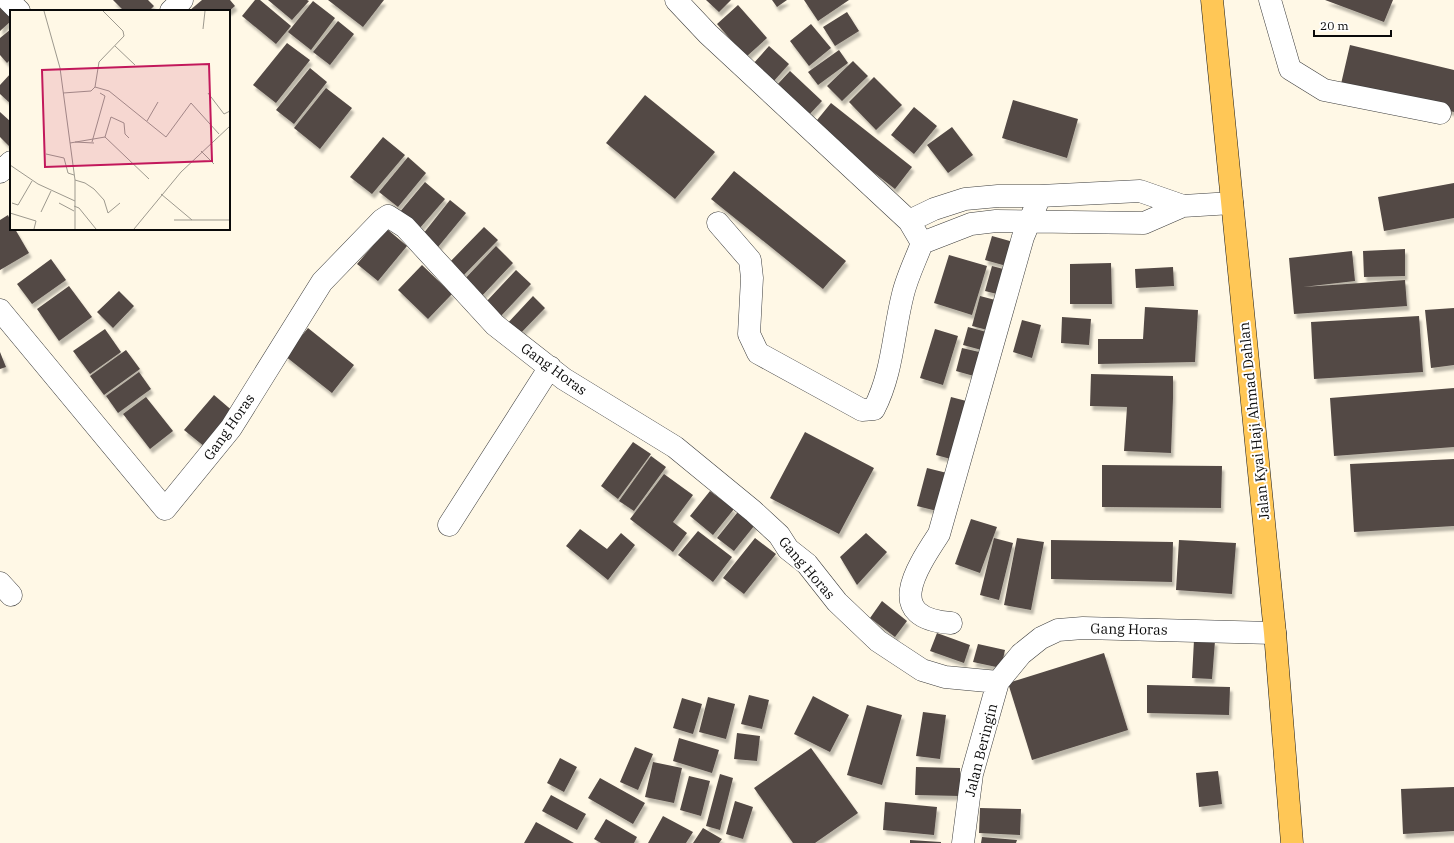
<svg xmlns="http://www.w3.org/2000/svg" width="1454" height="843" viewBox="0 0 1454 843" font-family="'IBM Plex Serif',serif">
<defs>
<filter id="shadow"><feDropShadow dx="2.5" dy="4.5" stdDeviation="1" flood-color="#0004"/></filter>
</defs>
<rect width="100%" height="100%" fill="#fff8e6"/>
<path fill="#534945" filter="url(#shadow)" d="M113,0H148L154,6L149,11H124Z
M202,0H230L235,6L229,11H189Z
M255,0H260L291,26L276,44L242,16Z
M268,0H307L309,1L292,20Z
M328,0H384L363,27Z
M706,0H731L719,12Z
M772,0H787L777,7Z
M804,0H849L818,21Z
M1325,0H1393L1384,22Z
M313,1L335,18L311,50L288,32Z
M0,4L11,16V21L0,31Z
M738,5L767,38L746,57L717,24Z
M847,12L859,31L835,46L823,27Z
M338,21L354,34L330,65L313,52Z
M811,24L831,48L809,66L790,41Z
M11,29V59L7,63L0,55V38Z
M287,43L310,60L276,103L253,85Z
M1350,45L1454,70V112L1341,84Z
M769,46L789,64L773,82L753,64Z
M839,50L848,63L818,85L808,72Z
M853,61L868,76L842,101L827,86Z
M310,68L327,82L294,124L276,110Z
M790,71L822,101L808,116L776,86Z
M11,73V104L0,94V85Z
M874,77L902,105L876,130L849,102Z
M326,88L352,108L320,149L294,128Z
M645,95L715,152L675,199L606,143Z
M1013,100L1078,119L1067,158L1002,138Z
M831,103L912,167L895,189L813,125Z
M914,107L937,126L914,154L891,135Z
M0,112L11,122V148L0,137Z
M952,127L973,155L948,173L927,145Z
M383,137L405,155L372,194L350,177Z
M408,157L426,173L398,207L379,192Z
M734,171L846,261L823,289L711,199Z
M425,182L445,199L419,229L399,213Z
M1454,183V218L1384,231L1378,197Z
M450,200L466,213L438,247L423,234Z
M8,215L11,222V229H15L29,253L0,270V220Z
M484,227L498,240L461,278L447,265Z
M387,229L407,246L378,281L357,264Z
M992,236L1017,243L1010,267L985,260Z
M496,246L513,263L479,299L461,283Z
M1405,249V276L1364,277L1363,251Z
M1352,251L1355,281L1303,287L1405,280L1407,306L1294,314L1289,258Z
M949,255L987,266L972,315L934,303Z
M51,259L66,280L32,304L17,284Z
M1111,263L1112,304H1070V264Z
M422,265L452,294L428,319L398,290Z
M992,266L1011,271L1005,296L985,291Z
M1173,267L1174,286L1136,288L1135,269Z
M516,270L531,284L500,317L485,303Z
M69,286L92,317L59,341L37,309Z
M119,291L134,306L113,328L97,312Z
M533,296L545,308L517,337L505,326Z
M980,296L1003,302L995,332L972,326Z
M1145,307L1198,310L1195,362L1098,364V339H1143Z
M1454,308V365L1431,368L1425,310Z
M1419,316L1423,372L1314,379L1311,322Z
M1062,317L1091,319L1089,345L1061,343Z
M1022,320L1041,325L1032,358L1013,352Z
M968,327L994,334L989,352L963,345Z
M308,328L354,365L332,393L285,356Z
M105,329L121,352L90,374L73,351Z
M935,329L958,336L943,385L920,378Z
M962,348L988,354L981,378L956,371Z
M126,350L140,369L104,395L90,376Z
M0,352L6,367L0,369Z
M139,372L151,389L118,413L106,396Z
M1091,374L1173,376V398L1171,453L1124,451L1127,407L1090,406Z
M1454,388V447L1334,456L1330,398Z
M214,395L235,413L205,447L184,430Z
M146,397L173,431L150,449L123,414Z
M951,397L974,403L958,461L936,455Z
M805,432L874,468L839,534L770,498Z
M633,442L651,454L618,499L601,486Z
M651,456L666,467L634,511L619,501Z
M1454,459V526L1354,532L1350,464Z
M1102,465L1222,466L1221,508L1102,507Z
M927,468L951,474L941,512L917,506Z
M664,474L693,495L673,522L687,533L673,552L630,519Z
M710,491L734,509L713,535L690,516Z
M741,508L758,521L734,551L717,538Z
M971,519L997,527L980,573L955,564Z
M580,529L607,549L621,533L635,545L608,580L566,546Z
M698,531L732,557L713,582L678,555Z
M866,533L887,552L857,585L840,557Z
M755,538L776,554L744,594L723,578Z
M994,538L1013,543L999,600L980,595Z
M1017,538L1044,542L1031,610L1004,605Z
M1051,540L1173,542L1172,582L1051,579Z
M1179,540L1236,543L1232,594L1176,590Z
M882,601L907,621L895,637L870,618Z
M937,633L970,645L964,663L930,651Z
M1194,640L1215,641L1212,679L1192,678Z
M978,644L1005,650L1001,668L973,662Z
M1104,653L1128,730L1032,760L1008,683Z
M1147,685L1230,687L1229,715L1147,713Z
M749,695L769,700L762,729L741,724Z
M813,696L849,715L830,752L794,734Z
M708,697L735,704L726,739L699,732Z
M682,698L702,704L693,734L673,728Z
M867,705L902,715L882,785L847,775Z
M923,712L946,715L940,759L916,756Z
M737,733L760,736L757,761L734,759Z
M679,738L719,750L712,773L673,761Z
M635,747L653,754L638,790L620,782Z
M811,748L858,813L815,843H793L754,788Z
M560,758L577,767L564,792L547,783Z
M653,762L682,768L674,803L645,797Z
M916,767L960,768V796L915,795Z
M1218,771L1222,804L1199,807L1196,773Z
M720,774L733,778L720,830L706,826Z
M689,776L710,781L701,816L680,810Z
M600,778L645,803L633,824L588,798Z
M1454,787V831L1403,834L1401,789Z
M551,795L586,814L577,830L542,811Z
M735,801L753,807L743,839L726,834Z
M885,802L937,807L934,835L883,830Z
M980,808L1021,809L1020,835L979,833Z
M663,816L693,832L686,843H648Z
M606,819L637,837L634,843H601L594,839Z
M536,822L574,843H524Z
M703,828L722,839L719,843H693Z
M982,837L1017,840L1016,843H981Z
M910,840L941,842V843H910Z"/>
<g fill="none" stroke-linecap="round" stroke-linejoin="round">
<g stroke="#3d3d3d" stroke-width="23">
<path id="minor" d="M8,0L19,11
M676,0L708,34L909,221L922,243
M1270,0L1290,69L1324,90L1440,113
M171,11L182,0
M0,172L11,162
M909,221L934,209L965,199L998,196H1040L1140,191L1183,206
M718,223L750,260L752,278L749,334L758,353L862,410L874,409C893,372 893,333 903,294C907,277 916,259 922,243L971,224L996,221L1144,223L1183,206L1232,203
M0,310L165,509L231,428L322,282L382,220L388,216L405,227L495,325L564,379L675,447L753,511L779,535L788,549L807,564L837,602L878,641L922,670L945,677L998,682
M449,525L550,367
M0,583L11,595
M951,623C883,618 916,569 939,534L1023,237L1040,196
M963,843L972,774L998,682L1021,654L1041,638L1058,630L1083,628L1275,633"/>
</g>
<g stroke="#1b1b1b" stroke-width="23">
<path id="major" d="M1212,0L1275,633L1292,843"/>
</g>
<use href="#minor" stroke="#fff" stroke-width="22"/>
<use href="#major" stroke="#ffc756" stroke-width="22"/>
</g>
<g text-anchor="middle" dominant-baseline="central" stroke-width="4" stroke-linejoin="round" paint-order="stroke">
<g font-size="14" fill="#0a0a0a" stroke="#fff">
<text transform="translate(554 369) rotate(36)">Gang Horas</text>
<text transform="translate(1254 421) rotate(-96)">Jalan Kyai Haji Ahmad Dahlan</text>
<text transform="translate(229 427) rotate(-55)">Gang Horas</text>
<text transform="translate(807 568) rotate(49)">Gang Horas</text>
<text transform="translate(1129 629) rotate(1)">Gang Horas</text>
<text transform="translate(981 750) rotate(-76)">Jalan Beringin</text>
</g>
</g>
<g transform="translate(10 10)">
<rect width="220" height="220" fill="#fff8e6"/>
<path fill="none" stroke="#9d998e" stroke-width="1" d="M34,1L50,58L65,170V219M193,19L195,1M105,36L125,55M85,77L99,81L156,127L181,93L209,124M53,83L81,81L85,77L89,52L114,26L113,21L93,1M198,83L214,104L220,101M137,111L148,92M95,127L139,169M65,132L84,133M82,132L95,86L90,83M60,133L95,127L101,107L114,113L115,124L119,128M191,141L204,154M36,144L54,148L58,163L64,165M0,155L28,174L65,191M65,170L75,173L84,179L94,190L98,203L110,193M151,184L182,210M2,193L8,195L22,171M49,193L64,201M64,196L69,198L86,219M31,202L41,181M0,203L26,211L24,219M164,210H220M124,219L171,162L220,116"/>
<path fill="#c2185b" fill-opacity="0.15" stroke="#c2185b" stroke-width="2" d="M199,54L202,151L35,157L32,60Z"/>
<rect width="220" height="220" fill="none" stroke="#0a0a0a" stroke-width="2"/>
</g>
<path d="M1314 30v6h77v-6" fill="none" stroke="#0a0a0a" stroke-width="2"/>
<text x="1320" y="30" font-size="12" fill="#0a0a0a" stroke="#ffffff" stroke-width="3" paint-order="stroke">20 m</text>
</svg>
